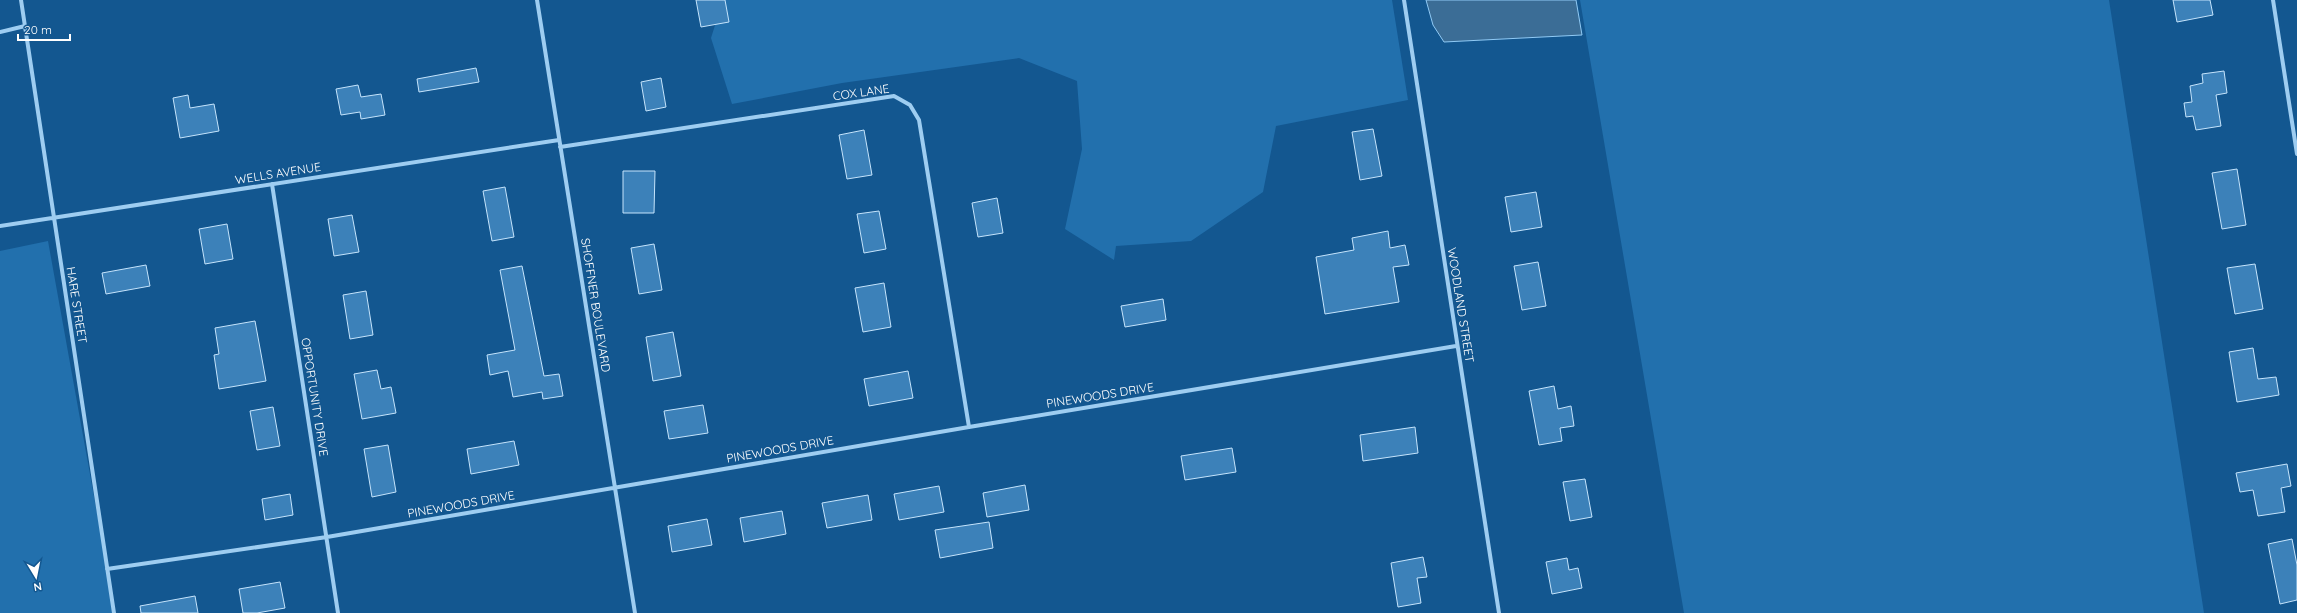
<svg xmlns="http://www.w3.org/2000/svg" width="2297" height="613" viewBox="0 0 2297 613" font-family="Quicksand,sans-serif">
<rect width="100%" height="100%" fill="#135790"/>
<path fill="#2270ad" d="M723,0H1392L1408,100L1276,126L1263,192L1191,241L1116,246L1114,260L1065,229L1082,149L1077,81L1019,58L842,83L732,104L711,38Z
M1580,0H2109L2204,613H1684Z
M48,241L115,613H0V251Z"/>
<path fill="#3b6d96" stroke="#90caf5" d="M1426,0H1576L1582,35L1444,42L1433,25Z"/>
<path fill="#3c81b9" stroke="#c5e4fc" d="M696,0H725L729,22L701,27Z
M2173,0H2210L2213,15L2177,22Z
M476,68L479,82L419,92L417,79Z
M2224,71L2227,93L2216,95L2221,126L2196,130L2193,116L2186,117L2184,103L2192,102L2190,86L2203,83L2202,74Z
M661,78L666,107L646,111L641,82Z
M358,85L361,97L381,94L385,115L361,119L360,112L341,115L336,89Z
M188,95L190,108L214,104L219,131L180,138L173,98Z
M1373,129L1382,176L1360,180L1352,132Z
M864,130L872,175L847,179L839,135Z
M2237,169L2246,225L2222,229L2212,173Z
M623,171H655L654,213H623Z
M505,187L514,237L492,241L483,191Z
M1536,192L1542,227L1511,232L1505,197Z
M997,198L1003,233L978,237L972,203Z
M879,211L886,249L864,253L857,214Z
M352,215L359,252L334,256L328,219Z
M227,224L233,259L205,264L199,229Z
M1388,231L1390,248L1405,245L1409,265L1393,267L1399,302L1325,314L1316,257L1354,250L1352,238Z
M654,244L662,290L639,294L631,248Z
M1538,262L1546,306L1522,310L1514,266Z
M2255,264L2263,309L2235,314L2227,268Z
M146,265L150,286L106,294L102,273Z
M522,266L544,376L559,374L563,396L543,399L542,392L513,397L508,371L490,375L487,355L515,350L500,270Z
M884,283L891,327L863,332L855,288Z
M366,291L373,335L350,339L343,295Z
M1163,299L1166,320L1125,327L1121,306Z
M255,321L266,381L219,389L214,355L219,354L215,328Z
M673,332L681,376L653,381L646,337Z
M2253,348L2258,379L2276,377L2279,395L2237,402L2229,352Z
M377,370L381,389L391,387L396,413L362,419L354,374Z
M908,371L913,398L869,406L864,379Z
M1554,386L1558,409L1571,406L1574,426L1560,428L1562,441L1539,445L1529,391Z
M703,405L708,433L669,439L664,411Z
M273,407L280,446L257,450L250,411Z
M1415,427L1418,453L1363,461L1360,435Z
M514,441L519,465L471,474L467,449Z
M388,445L396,492L372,497L364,449Z
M1232,448L1236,472L1185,480L1181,456Z
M2287,464L2291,486L2281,488L2285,512L2258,516L2253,490L2240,492L2236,473Z
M1585,479L1592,517L1570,521L1563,482Z
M1025,485L1029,510L987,517L983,493Z
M939,486L944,512L899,520L894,494Z
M290,494L293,515L265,520L262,499Z
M868,495L872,520L827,528L822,503Z
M782,511L786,534L744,542L740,518Z
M707,519L712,545L672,552L668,526Z
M989,522L993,548L940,558L935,530Z
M2292,539L2297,565V600L2280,604L2268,544Z
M1423,557L1427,577L1417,578L1421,603L1398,607L1391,563Z
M1567,558L1569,570L1578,568L1582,588L1552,594L1546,562Z
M280,582L285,608L257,613H243L239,589Z
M195,596L198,613H141L140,606Z"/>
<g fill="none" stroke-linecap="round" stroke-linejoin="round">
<path stroke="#9ecdf1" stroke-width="4" d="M21,0L114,613
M537,0L635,613
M1404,0L1499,613
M2273,0L2297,154
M0,32L25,26
M560,147L894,96L910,105L919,120L969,427
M272,184L338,613
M0,226L559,140
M107,569L327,537L969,427L1456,346"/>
</g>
<g text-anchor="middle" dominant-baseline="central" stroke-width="3" stroke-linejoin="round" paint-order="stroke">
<g font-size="12" fill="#fff" stroke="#135790">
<text transform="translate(861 92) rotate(-8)">COX LANE</text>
<text transform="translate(278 173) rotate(-9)">WELLS AVENUE</text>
<text transform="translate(77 305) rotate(81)">HARE STREET</text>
<text transform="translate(596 305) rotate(81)">SHOFFNER BOULEVARD</text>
<text transform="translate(1461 305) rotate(81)">WOODLAND STREET</text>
<text transform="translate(1100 395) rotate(-9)">PINEWOODS DRIVE</text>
<text transform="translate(315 397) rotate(81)">OPPORTUNITY DRIVE</text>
<text transform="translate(780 449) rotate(-10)">PINEWOODS DRIVE</text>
<text transform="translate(461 504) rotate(-10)">PINEWOODS DRIVE</text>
</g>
</g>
<g transform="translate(36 577) rotate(170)" stroke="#135790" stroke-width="3" paint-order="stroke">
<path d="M0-3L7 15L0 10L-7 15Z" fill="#ffffff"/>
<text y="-6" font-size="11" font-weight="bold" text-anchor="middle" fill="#ffffff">N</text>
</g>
<path d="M18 34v6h52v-6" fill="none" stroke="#ffffff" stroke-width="2"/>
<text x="24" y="34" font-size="12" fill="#ffffff" stroke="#135790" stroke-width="3" paint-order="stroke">20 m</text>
</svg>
